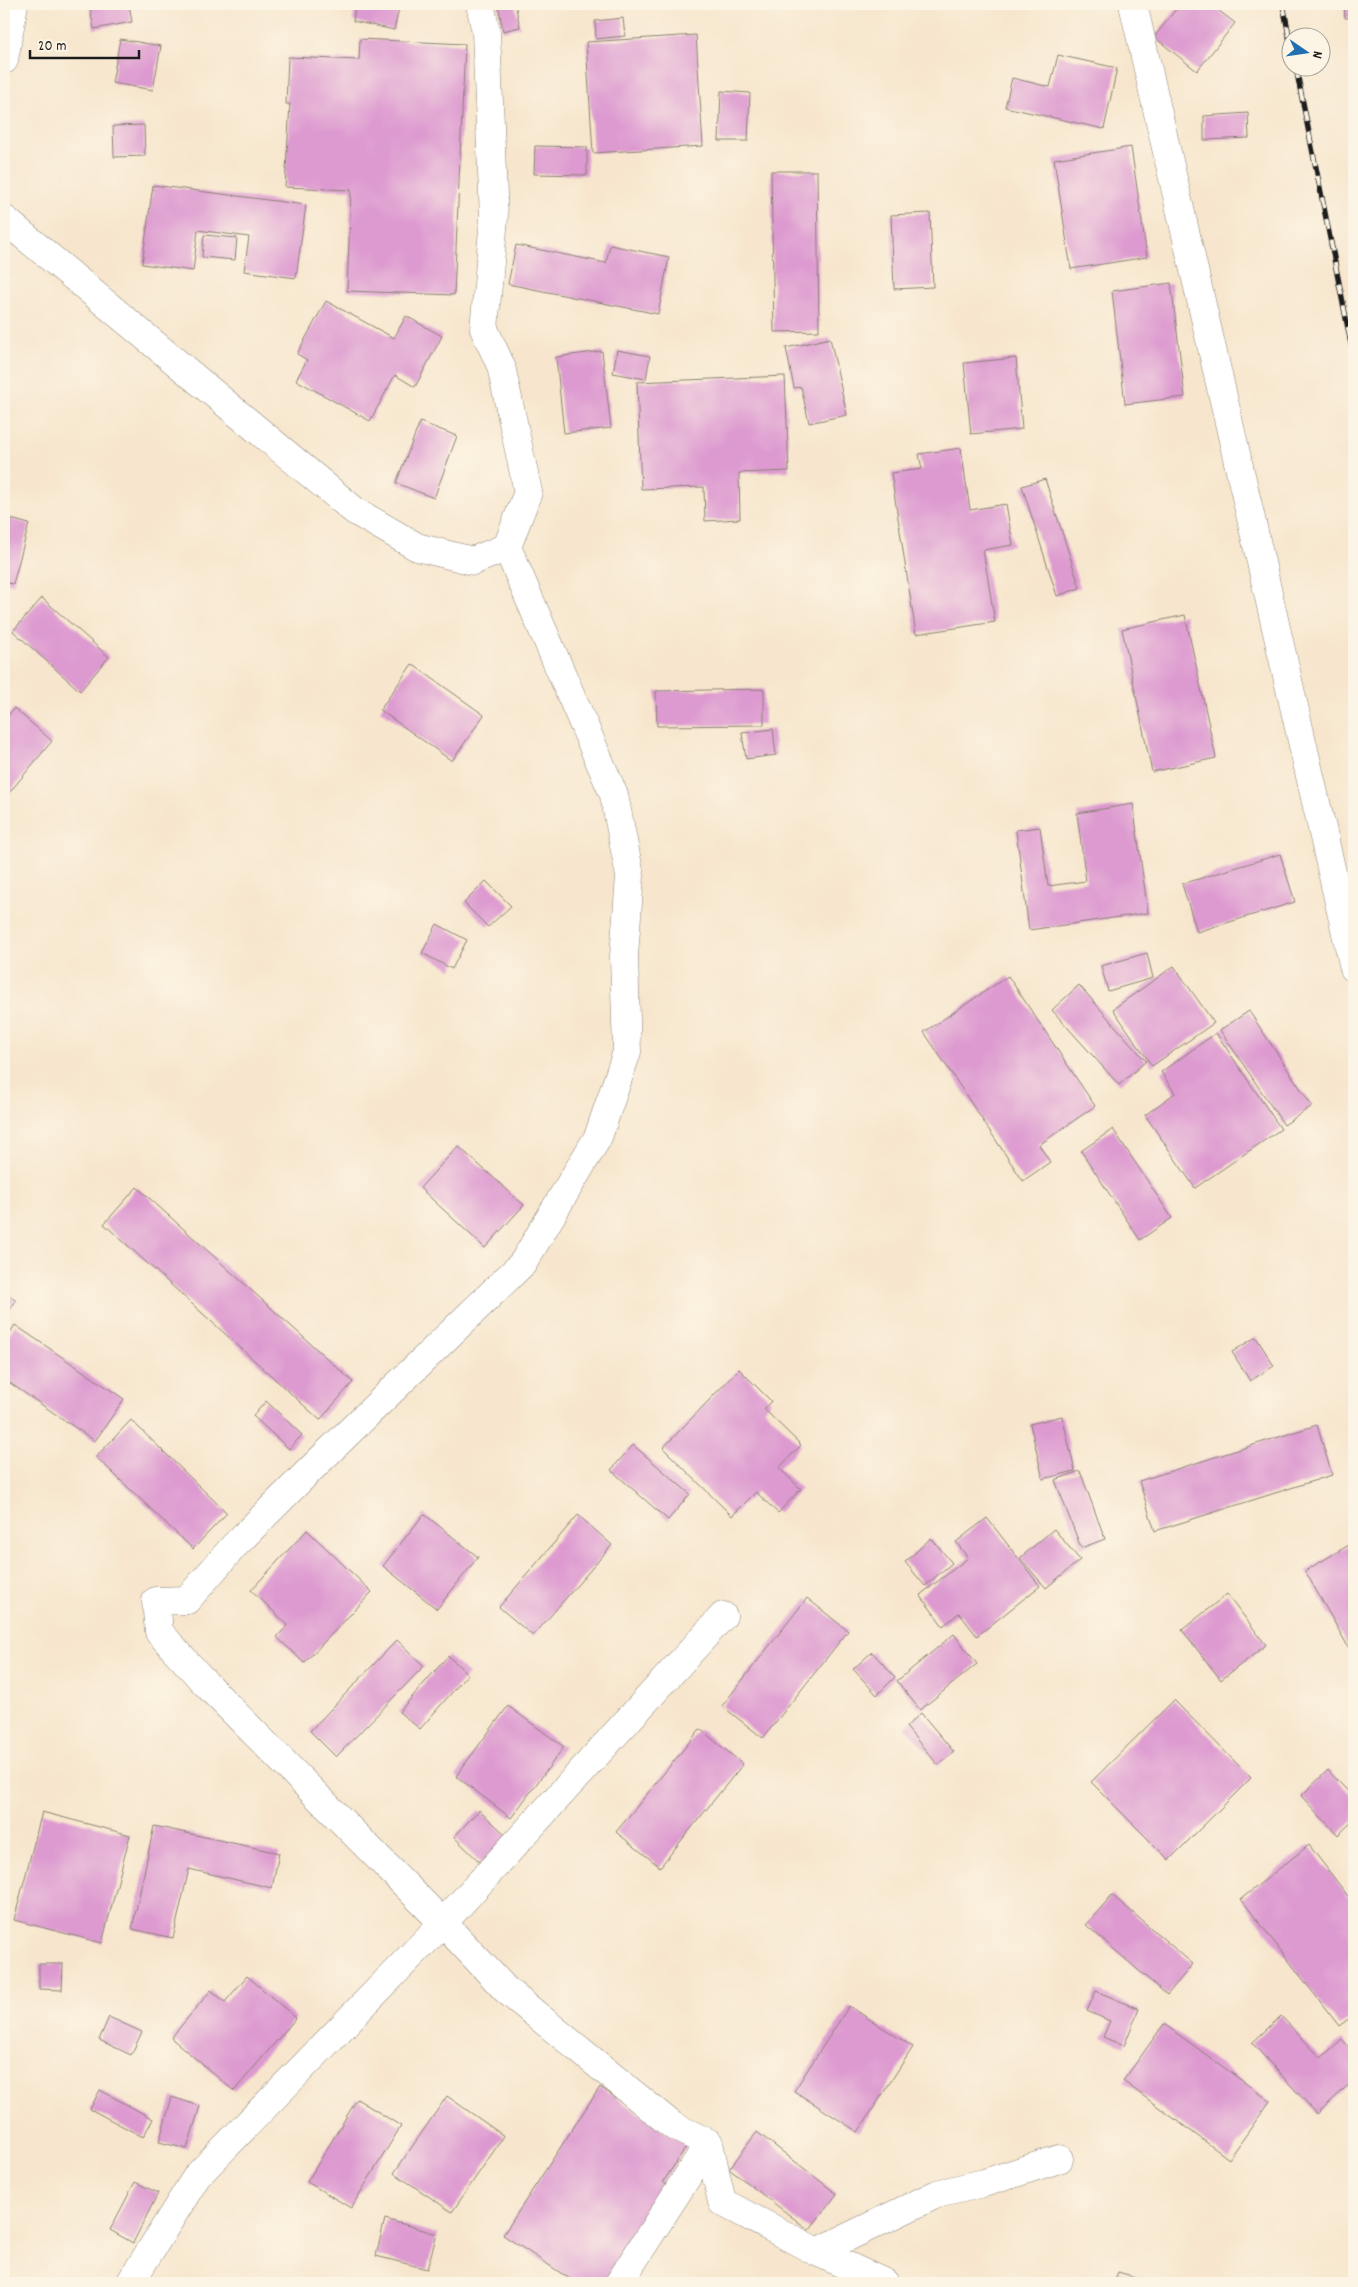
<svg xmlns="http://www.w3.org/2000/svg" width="1358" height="2287" viewBox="0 0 1358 2287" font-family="Dekko,sans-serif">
<rect width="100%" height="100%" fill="#fcf5e5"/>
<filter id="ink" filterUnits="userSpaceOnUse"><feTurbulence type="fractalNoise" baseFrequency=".02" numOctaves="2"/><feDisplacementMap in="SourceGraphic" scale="10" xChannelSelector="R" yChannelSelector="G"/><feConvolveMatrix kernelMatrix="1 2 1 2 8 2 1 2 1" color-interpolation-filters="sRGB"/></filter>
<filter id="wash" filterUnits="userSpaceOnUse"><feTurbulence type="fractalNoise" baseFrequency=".0096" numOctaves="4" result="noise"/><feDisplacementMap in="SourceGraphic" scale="20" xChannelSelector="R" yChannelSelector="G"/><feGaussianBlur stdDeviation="1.12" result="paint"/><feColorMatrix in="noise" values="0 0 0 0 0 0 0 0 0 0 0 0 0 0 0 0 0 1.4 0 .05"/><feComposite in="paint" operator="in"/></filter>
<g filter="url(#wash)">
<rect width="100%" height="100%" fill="#f7e6cd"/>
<g id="blocks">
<path fill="#dd9ad0" d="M89,4H129L132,22L94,29Z
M344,4H400L394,30L353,21L355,7Z
M498,4H515L520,27L503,31Z
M1180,4H1210L1235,23L1197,71L1154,37Z
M1344,4H1354V18H1345Z
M623,18L625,36L596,39L595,21Z
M696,35L703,146L593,153L586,42Z
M120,39L161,46L153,90L112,83Z
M360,39L465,44L454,295L347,291L351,190L285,187L290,104H286L288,57L359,60Z
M1058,55L1117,68L1104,129L1005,107L1012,78L1050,87Z
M721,91L750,93L748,141H719Z
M1248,113L1249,138L1204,140V116Z
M144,125L145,156L114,157L113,126Z
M535,146L587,147V175L534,174Z
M1131,147L1147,257L1071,269L1054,159Z
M771,171H817L819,331L774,332Z
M153,185L306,205L296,278L244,271L249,237L198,230L193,271L142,264Z
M930,213L933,287L894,289L891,215Z
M204,235L237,238L235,260L202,257Z
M516,245L606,263L610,245L669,257L658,314L508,284Z
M1171,283L1185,397L1125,404L1112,291Z
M326,301L394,338L406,316L442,336L415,387L395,375L370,421L296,380L307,360L297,354Z
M830,338L847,415L809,423L801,387L794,388L786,348Z
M617,350L650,356L646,379L613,373Z
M602,351L611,428L564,433L556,357Z
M1016,358L1022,429L971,434L964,363Z
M785,376L789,471L739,473L740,519L705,521L704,487L641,489L637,382Z
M420,422L457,436L434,498L396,483Z
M961,448L970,510L1006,504L1013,545L983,550L995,622L916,634L891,473L922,469L919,454Z
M1045,479L1080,588L1057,596L1022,486Z
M4,517L29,524L13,584L4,582Z
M42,598L109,657L80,691L13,631Z
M1185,615L1216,758L1152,772L1122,629Z
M412,664L484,715L452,761L380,710Z
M764,689V725L657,726L656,691Z
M14,708L52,741L4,799V721Z
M773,729L776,755L746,759L742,733Z
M1133,804L1148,913L1029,930L1016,830L1040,827L1048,886L1086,881L1077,813Z
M1280,854L1295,902L1197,932L1182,884Z
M486,881L511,906L488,927L464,903Z
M437,924L467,940L452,969L422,953Z
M1147,953L1153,978L1108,991L1101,966Z
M1174,966L1214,1023L1152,1066L1113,1009Z
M1008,976L1095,1106L1039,1145L1050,1162L1023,1181L924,1032Z
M1079,985L1146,1061L1119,1085L1052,1010Z
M1249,1011L1312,1106L1284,1125L1220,1030Z
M1216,1033L1281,1129L1195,1188L1145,1115L1175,1093L1161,1072Z
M1113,1129L1172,1218L1140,1240L1081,1151Z
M458,1146L524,1205L485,1248L420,1188Z
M137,1187L353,1382L320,1420L104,1224Z
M4,1291L16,1301L4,1317Z
M15,1325L124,1399L95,1441L4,1379V1342Z
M1256,1337L1274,1366L1250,1381L1232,1352Z
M739,1369L771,1401L764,1409L801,1445L779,1468L801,1489L778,1513L756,1492L732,1516L663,1448Z
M266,1401L302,1435L289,1449L253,1416Z
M1062,1416L1075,1471L1043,1479L1030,1424Z
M131,1420L227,1513L193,1549L96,1457Z
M1317,1425L1332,1475L1155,1531L1139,1481Z
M633,1445L690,1494L668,1520L611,1470Z
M1080,1471L1105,1539L1081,1548L1055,1480Z
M424,1514L478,1557L437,1609L383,1566Z
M578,1515L612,1545L533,1636L499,1607Z
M987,1518L1040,1586L977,1636L959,1613L943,1626L920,1595L968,1558L956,1542Z
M1054,1529L1080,1560L1046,1588L1020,1558Z
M307,1530L372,1592L304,1663L277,1637L288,1625L251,1590Z
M931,1538L952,1563L925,1586L905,1562Z
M1354,1542V1657L1305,1571Z
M1227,1594L1266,1645L1221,1680L1182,1630Z
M807,1598L848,1631L763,1738L722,1706Z
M954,1634L977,1664L920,1710L897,1681Z
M397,1640L424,1666L336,1757L310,1731Z
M872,1652L895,1677L877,1695L853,1669Z
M448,1656L468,1674L420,1729L399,1712Z
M1174,1700L1251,1778L1169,1860L1091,1782Z
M508,1706L564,1747L511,1818L456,1776Z
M921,1713L954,1752L938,1765L906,1727Z
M700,1729L743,1764L660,1867L616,1832Z
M1328,1770L1354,1798V1820L1338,1835L1301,1796Z
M479,1810L509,1838L483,1865L454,1837Z
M42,1812L130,1835L102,1943L14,1920Z
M154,1826L279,1853L272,1888L189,1869L173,1938L132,1929Z
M1309,1845L1354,1904V2015L1339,2026L1241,1899Z
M1112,1895L1193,1964L1167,1995L1086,1925Z
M39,1964H63L62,1990L39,1989Z
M247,1976L296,2018L234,2091L171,2038L211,1990L225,2002Z
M1096,1991L1139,2009L1124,2046L1103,2037L1110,2021L1087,2011Z
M849,2006L913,2047L858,2132L794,2091Z
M1281,2016L1321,2058L1342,2039L1354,2053V2080L1317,2114L1252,2043Z
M109,2017L142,2032L131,2055L99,2040Z
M1164,2024L1270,2101L1229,2159L1123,2081Z
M600,2087L687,2146L663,2182L667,2185L602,2283H576L503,2235Z
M100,2090L153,2119L143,2137L90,2109Z
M447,2096L504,2136L452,2212L394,2173Z
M172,2097L200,2106L187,2149L159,2142Z
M357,2099L401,2126L351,2208L307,2182Z
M757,2132L837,2194L809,2230L729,2169Z
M135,2182L158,2193L133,2243L110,2230Z
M385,2219L437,2234L427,2269L376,2256Z
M1118,2272L1156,2283H1114Z"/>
</g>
</g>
<g filter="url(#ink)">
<use href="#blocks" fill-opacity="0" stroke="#8a8174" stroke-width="1"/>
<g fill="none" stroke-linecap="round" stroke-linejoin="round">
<g stroke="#8a8174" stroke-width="29">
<path id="street" d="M1133,4L1354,968
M4,60L14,4
M4,219L355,511L417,547L473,561L507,547L528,492L501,366L484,329L494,218L486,32L480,4
M507,547L614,795L630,876L624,956L627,1052L598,1137L523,1263L314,1466L234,1546L187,1600L156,1601L159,1632L206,1684L443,1923L506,1990L673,2126L709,2143L722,2202L817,2252L937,2194L984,2183L1059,2159
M817,2252L885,2283
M130,2283L197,2176L443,1923L723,1616
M619,2283L709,2143"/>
</g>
<use href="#street" stroke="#fff" stroke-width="28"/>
<g stroke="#1c1c1c" stroke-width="5.5">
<path id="rail" d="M1283,4L1290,41
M1296,68L1354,358"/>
</g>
<use href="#rail" stroke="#fcf5e5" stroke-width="4" stroke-dasharray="11" stroke-linecap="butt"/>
</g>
</g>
<rect width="1358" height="2287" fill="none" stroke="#fcf5e5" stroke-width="20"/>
<g transform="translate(1306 52) rotate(103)"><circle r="24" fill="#fcf5e5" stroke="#a29e95"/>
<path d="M0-4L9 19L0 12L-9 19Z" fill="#1f6fb2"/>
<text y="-8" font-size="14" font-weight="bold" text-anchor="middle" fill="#1c1c1c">N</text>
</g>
<path d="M30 50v8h109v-8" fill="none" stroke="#1c1c1c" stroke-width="2.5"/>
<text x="38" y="50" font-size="15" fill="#1c1c1c" stroke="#fcf5e5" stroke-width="4" paint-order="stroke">20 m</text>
</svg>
